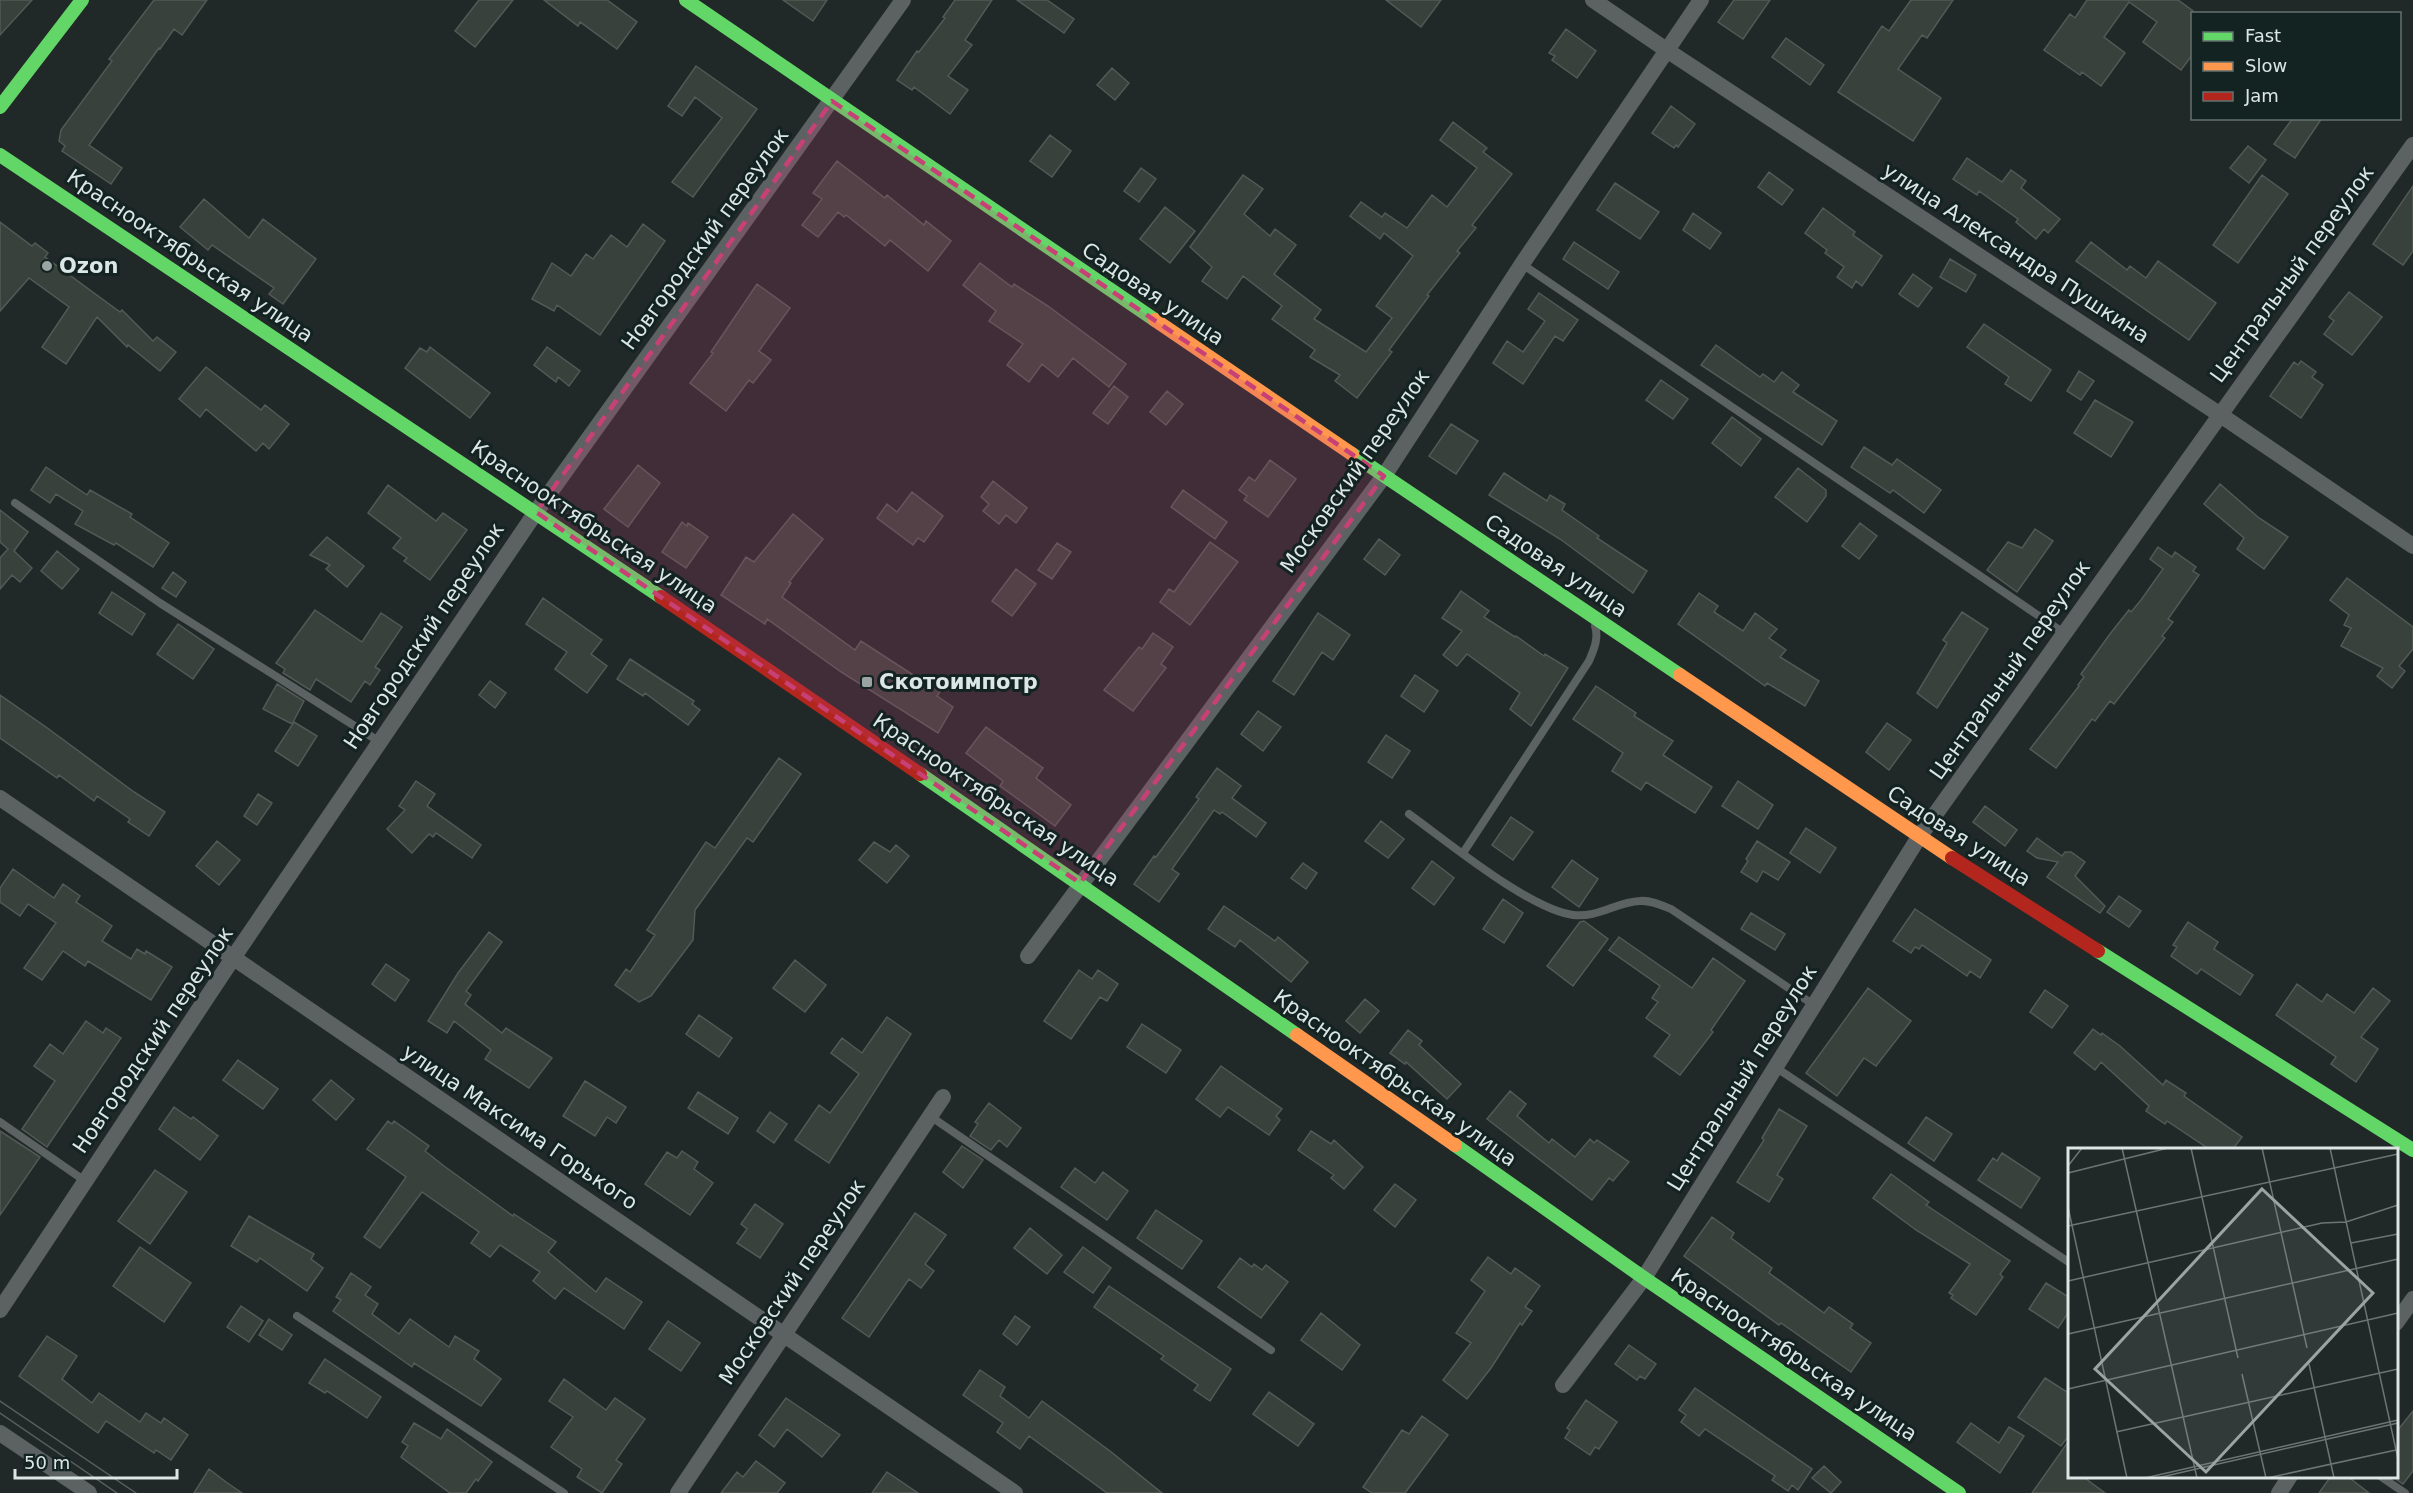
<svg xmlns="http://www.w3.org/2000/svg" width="2413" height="1493" viewBox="0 0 2413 1493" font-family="'DejaVu Sans',sans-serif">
<rect width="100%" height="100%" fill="#202927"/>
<path fill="#38413c" stroke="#535956" stroke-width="1.5" d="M0,0H32L0,35Z
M154,0H207L182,35L174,29L160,49L159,48L89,145L122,168L111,184L62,151L65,146L59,141L61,130L112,61L109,59Z
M479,0H513L475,47L455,31Z
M544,0H607L637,22L617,49L580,22L578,26Z
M783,0H827L813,21Z
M955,0H992L965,40L972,45L948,76L968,90L950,114L914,87L912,90L897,80L917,51L919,52L945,18L943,17Z
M1017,0H1047L1074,19L1064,33Z
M1386,0H1441L1421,27Z
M1734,0H1770L1743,39L1718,22Z
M1911,0H1953L1927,38L1922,35L1898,69L1941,98L1913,141L1838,92L1882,26L1889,31Z
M2087,0H2178L2193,11V54L2181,70L2143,42L2157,22L2129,2L2104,37L2125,53L2101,86L2082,72L2080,75L2044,50L2070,14L2075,18Z
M1566,29L1596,51L1577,78L1552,60L1555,56L1549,53Z
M1786,38L1824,65L1810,85L1772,57Z
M696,66L757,109L693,197L672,182L722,118L695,97L682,116L668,106Z
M1112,68L1129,83L1115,100L1097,85Z
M1671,106L1695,124L1678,147L1676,145L1674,148L1652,133Z
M2293,118H2322L2295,158L2274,144Z
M1453,122L1487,148L1483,152L1512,174L1472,225L1476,228L1457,251L1460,253L1427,295L1429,296L1389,350L1392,352L1357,398L1335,381L1340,375L1310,357L1315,350L1272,319L1282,306L1243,276L1227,299L1202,281L1212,267L1190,247L1243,175L1263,189L1244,214L1270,236L1275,229L1296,245L1274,274L1321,310L1314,319L1366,352L1392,318L1376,306L1413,256L1384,233L1380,239L1350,216L1361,202L1382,217L1385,213L1407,228L1432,195L1447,207L1477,168L1440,140Z
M1050,135L1071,151L1052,177L1030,161Z
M2248,146L2266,160L2249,183L2230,168Z
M1967,158L2002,182L2011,170L2026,181L2021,188L2060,219L2048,233L2044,229L2036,239L2016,222L2018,219L1979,191L1977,195L1953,179Z
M837,161L885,198L887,195L924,225L926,221L951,241L928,271L890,240L885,246L846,215L844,217L838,212L818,237L802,225L822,199L813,193Z
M1141,168L1156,179L1139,202L1124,191Z
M1769,172L1793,190L1782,205L1758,187Z
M2262,175L2288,194L2238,263L2213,245Z
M1615,183L1659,212L1640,239L1597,210Z
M2413,186V251L2403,265L2373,244Z
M204,199L249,238L263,219L316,259L283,304L269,294L274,288L212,245L208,250L180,227Z
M1165,207L1195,231L1170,263L1140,239Z
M1823,208L1855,232L1853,235L1882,256L1862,286L1856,281L1852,288L1837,277L1844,267L1825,253L1827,250L1805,233Z
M1693,213L1721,233L1710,249L1683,230Z
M0,222L32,246L35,243L48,253L45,257L120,312L122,310L153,341L157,337L176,352L160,371L128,345L127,347L97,317L66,364L42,347L69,307L29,278L0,311Z
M643,224L665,241L600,335L557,305L554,311L532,299L552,263L571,276L586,254L593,259L611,235L627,247Z
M1574,242L1619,272L1608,289L1563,259Z
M2091,242L2127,270L2130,266L2146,278L2158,261L2216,303L2189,340L2076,261Z
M1950,259L1976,275L1966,292L1940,277Z
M980,263L1012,287L1014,284L1048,306L1126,364L1109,387L1073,358L1058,377L1042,364L1029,382L1007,365L1023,344L989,321L996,311L963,285Z
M1913,274L1932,288L1918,307L1899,294Z
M757,284L790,308L759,351L771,360L753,383L749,380L726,411L690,383L713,353L711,352Z
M2349,292L2382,317L2352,355L2324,334L2334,321L2329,317Z
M1539,293L1578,320L1563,341L1555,336L1523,384L1493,363L1507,341L1523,352L1545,321L1528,309Z
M1984,324L2051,370L2031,401L2005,384L2009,377L1967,347Z
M1716,345L1760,377L1763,374L1774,382L1782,372L1799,385L1793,392L1837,421L1822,445L1701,365Z
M430,347L490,393L470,418L405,368L420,348L427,352Z
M547,347L580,371L569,386L558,377L556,382L534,365Z
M2301,361L2316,372L2312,377L2323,385L2301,418L2270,396L2294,362L2298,365Z
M206,367L261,410L265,405L289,424L269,449L263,443L256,451L206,409L200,417L179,399Z
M2079,371L2094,381L2081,400L2067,391Z
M1661,380L1688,399L1673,419L1646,400Z
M1114,386L1128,397L1108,424L1093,413Z
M1167,391L1183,404L1166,425L1150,412Z
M2095,400L2133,422L2111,457L2074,433Z
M1732,417L1761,439L1741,466L1712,443Z
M1451,424L1478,441L1456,474L1429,456Z
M1864,447L1892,465L1897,459L1941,490L1924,513L1893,490L1890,493L1851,467Z
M1270,460L1296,479L1268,517L1244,500L1247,496L1239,490L1249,477L1255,481Z
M638,465L660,483L628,527L604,509Z
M46,467L87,495L90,490L132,514L130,517L169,543L153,567L116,543L114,545L75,524L83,511L56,494L50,503L31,490Z
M1798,468L1826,490V496L1807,522L1775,497Z
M1504,473L1547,501L1550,495L1565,504L1562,510L1599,536L1597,538L1647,571L1633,593L1560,539L1489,495Z
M993,481L1027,508L1016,523L1006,515L999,524L983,511L989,504L981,497Z
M2220,484L2259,518L2288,537L2264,569L2237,549L2244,538L2204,504Z
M388,485L436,521L443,513L467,530L430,580L404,561L407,558L393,548L401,538L368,513Z
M1183,490L1227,522L1215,539L1171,507Z
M912,492L943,516L924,542L918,538L913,545L877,518L887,504L897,512Z
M0,510L28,532L14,551L32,568L20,582L12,575L0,589V558L8,549L0,542Z
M793,514L823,539L789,582L791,583L782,597L855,650L861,641L924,682L925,679L941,690L937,696L953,707L938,733L841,672L767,619L765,624L721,595L746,557L754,562Z
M682,522L687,526L688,523L708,537L686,568L662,552Z
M1860,523L1877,536L1859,559L1842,546Z
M2035,529L2053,541L2017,592L1987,570L2008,542L2022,548Z
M327,537L364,566L347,587L326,569L330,565L310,555Z
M1379,539L1400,555L1385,575L1364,559Z
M1210,542L1238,562L1190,625L1160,602L1169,589L1174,592Z
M1057,543L1071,552L1052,579L1038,570Z
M2158,547L2172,557L2175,552L2196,567L2193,571L2199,575L2168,619L2173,622L2162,636L2165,638L2114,704L2110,701L2095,721L2092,719L2056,768L2030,749L2079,686L2078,685L2084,677L2081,674L2110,634L2129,610L2131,612L2141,600L2163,569L2150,559Z
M57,551L79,569L62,589L41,571Z
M1016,569L1036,584L1012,616L992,601Z
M173,572L186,582L176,597L162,588Z
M2347,578L2413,627V649L2399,666L2405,671L2392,688L2377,676L2383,668L2341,646L2351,628L2344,625L2349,615L2330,600Z
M1461,591L1489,611L1484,617L1515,637L1516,636L1544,656L1545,654L1568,668L1531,726L1510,709L1520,693L1467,654L1457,666L1443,655L1462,631L1442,618Z
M112,592L145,614L132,635L99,613Z
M1699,593L1718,606L1714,612L1743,631L1755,613L1777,629L1769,638L1786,650L1780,657L1819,681L1805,706L1767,683L1765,686L1678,624Z
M543,598L602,640L591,654L607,666L587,693L555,669L567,652L526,624Z
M315,610L362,642L381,613L402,627L375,667L380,670L370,685L365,681L351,702L316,679L310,690L283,673L285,669L276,663Z
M1962,612L1988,629L1937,708L1917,693L1947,643L1943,640Z
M1318,613L1350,635L1333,660L1322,652L1294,695L1273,681Z
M178,624L214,649L193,679L157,654Z
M1153,633L1173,647L1161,664L1166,668L1133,711L1104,690L1139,647L1142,649Z
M630,659L694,701L692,704L700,710L688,725L645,693L643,696L617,679Z
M1415,675L1438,691L1424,712L1401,696Z
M490,681L506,693L495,708L479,695Z
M277,684L304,701L292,724L263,709Z
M1596,686L1636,713L1634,716L1673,741L1663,755L1712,787L1695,813L1646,782L1641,790L1612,771L1623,753L1573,719Z
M0,695L46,727L134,792L165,812L149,836L128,822L130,819L97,796L94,801L59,775L57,778L0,738Z
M1258,711L1281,727L1263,751L1241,734Z
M294,722L317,736L298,766L275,751Z
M1887,723L1911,740L1889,770L1866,752Z
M986,727L1043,768L1036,778L1071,805L1055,826L1000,786L1003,781L966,753Z
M1386,735L1410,751L1392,778L1368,762Z
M779,758L801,774L753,842L747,838L695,910L693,940L651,996L639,1002L615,985L626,969L630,972L655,935L647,930L706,842L715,848Z
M1217,768L1241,786L1232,798L1266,823L1256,837L1222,812L1220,814L1214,810L1172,869L1179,874L1159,902L1134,884L1154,856L1156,857L1199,799L1196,797Z
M416,781L435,794L427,806L481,845L472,858L436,833L433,837L429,834L412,853L387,829L405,810L399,806Z
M1738,781L1773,805L1758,829L1722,806Z
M258,794L272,803L257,825L244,816Z
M1985,806L2017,830L2005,846L1973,822Z
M1511,817L1533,832L1513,860L1492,845Z
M1381,821L1404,839L1388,858L1365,841Z
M1806,828L1836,848L1820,873L1790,853Z
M2037,838L2062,856L2065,852H2071L2085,862L2075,876L2105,906L2100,913L2047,877L2058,862L2037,858L2027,851Z
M217,841L240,860L219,885L196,866Z
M1757,841L1790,862L1778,880L1763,871L1757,882L1741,872L1748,861L1746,859Z
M874,842L890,852L896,845L909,856L887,883L859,860Z
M1572,860L1598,879L1579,907L1552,887Z
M1432,861L1454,878L1434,905L1412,888Z
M1303,863L1317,873L1306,889L1291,878Z
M13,869L54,898L63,884L80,896L76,902L112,926L102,941L131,959L137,949L145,954L146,951L172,967L151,1000L88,961L85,966L63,951L42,980L24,968L56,923L28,904L20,916L0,902V888Z
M2119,896L2141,911L2129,927L2107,912Z
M1503,899L1523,913L1504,943L1483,929Z
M1224,906L1275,941L1278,937L1308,962L1291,982L1240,940L1235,947L1208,929Z
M1915,909L1991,960L1980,978L1970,971L1967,976L1922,945L1919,949L1915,947L1911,953L1893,941Z
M1751,913L1785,934L1775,950L1741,929Z
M1584,921L1608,939L1573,986L1547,966L1580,922Z
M2188,922L2218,942L2214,949L2253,975L2240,995L2201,969L2197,974L2171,956L2177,947L2173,945Z
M489,932L502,942L466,991L471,995L465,1004L502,1033L506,1028L552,1058L529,1088L485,1059L491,1050L454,1021L447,1033L428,1021L458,973Z
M1619,937L1692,988L1713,958L1745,981L1711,1030L1713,1032L1680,1075L1654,1056L1670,1035L1646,1018L1658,1002L1652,998L1660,986L1609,950Z
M795,960L826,985L805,1012L773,988Z
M386,964L409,980L395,1001L372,984Z
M1079,970L1092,979L1098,970L1118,984L1107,1001L1100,997L1071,1039L1044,1021Z
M2297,984L2322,1002L2327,994L2354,1013L2373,988L2390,1001L2361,1037L2378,1049L2356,1082L2331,1064L2336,1057L2276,1015Z
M1868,988L1911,1021L1876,1066L1864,1058L1837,1096L1806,1073Z
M2045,990L2068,1006L2052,1028L2030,1012Z
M1365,999L1379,1011L1360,1033L1346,1021Z
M699,1015L732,1038L719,1057L686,1034Z
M887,1017L911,1034L829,1163L795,1140L819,1105L830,1113L859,1074L831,1053L842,1038L862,1053Z
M86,1021L103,1033L106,1028L121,1038L47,1147L22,1129L55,1081L34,1066L50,1044L63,1054Z
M1142,1024L1181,1050L1166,1073L1127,1047Z
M2093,1029L2101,1035L2102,1033L2120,1046L2163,1085L2166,1080L2186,1093L2184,1096L2242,1137L2233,1149H2209L2167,1121L2165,1124L2146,1111L2149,1106L2101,1062L2095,1070L2074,1053Z
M1408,1030L1422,1041L1419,1045L1461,1084L1447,1099L1406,1062L1405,1064L1390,1053Z
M238,1060L278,1089L263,1109L223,1080Z
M1221,1066L1282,1109L1276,1116L1280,1120L1269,1135L1228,1107L1220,1117L1196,1099Z
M331,1080L354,1099L336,1120L313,1100Z
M585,1081L626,1107L616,1123L607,1117L595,1136L563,1116Z
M1510,1091L1526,1104L1517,1116L1549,1143L1552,1139L1575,1157L1590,1139L1594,1143L1597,1140L1629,1162L1613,1181L1609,1178L1592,1200L1487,1119Z
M698,1092L738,1118L728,1134L688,1108Z
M989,1103L1021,1128L1007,1147L999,1140L991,1150L970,1136L978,1124L975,1122Z
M174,1107L191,1119L193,1117L218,1136L200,1160L159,1129Z
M1779,1109L1807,1126L1777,1175L1783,1179L1769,1202L1737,1182L1764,1140L1762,1138Z
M770,1112L787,1124L774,1143L757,1131Z
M1926,1117L1952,1134L1934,1161L1908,1143Z
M388,1121L392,1124L394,1121L429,1146L425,1151L444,1166L513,1216L514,1214L556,1242L548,1252L596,1292L606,1278L642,1302L624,1329L564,1288L555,1299L533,1281L540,1272L500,1245L490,1257L471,1243L479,1232L422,1192L380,1248L364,1237L406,1177L367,1149Z
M0,1131L40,1157L0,1215Z
M1311,1131L1331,1144L1334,1140L1363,1167L1344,1189L1331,1178L1334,1175L1298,1150Z
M962,1146L983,1160L963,1188L943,1172Z
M682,1151L698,1162L694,1169L713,1183L690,1215L645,1184L667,1152L677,1158Z
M2002,1153L2040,1178L2021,1208L1978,1180L1993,1158L1997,1161Z
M1075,1168L1095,1183L1103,1172L1128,1191L1107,1220L1061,1187Z
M155,1170L187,1192L150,1244L118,1221Z
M1891,1174L1929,1202L1926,1205L2010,1261L2000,1274L2003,1277L1976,1315L1951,1298L1953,1295L1949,1293L1970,1264L1916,1230L1873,1198Z
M1395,1184L1416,1200L1395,1227L1374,1210Z
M755,1204L783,1224L760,1258L737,1243L747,1229L741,1224Z
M1156,1210L1202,1241L1182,1269L1137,1238Z
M915,1213L946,1235L925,1264L934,1271L921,1288L909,1279L869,1337L842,1318Z
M249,1216L314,1254L311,1259L323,1268L307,1291L260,1258L257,1262L231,1246Z
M1712,1217L1734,1233L1731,1238L1772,1268L1769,1273L1824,1313L1829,1307L1853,1324L1850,1328L1871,1343L1851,1372L1781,1323L1779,1325L1684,1256Z
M1030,1228L1062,1255L1047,1274L1014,1248Z
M140,1247L191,1283L164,1322L113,1286Z
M1083,1247L1111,1268L1093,1293L1064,1272Z
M1488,1257L1511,1274L1515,1268L1540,1286L1525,1307L1532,1311L1522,1325L1520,1323L1491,1368L1467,1399L1443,1380L1471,1343L1456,1333L1485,1291L1471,1280Z
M1240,1258L1252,1267L1254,1264L1262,1270L1266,1265L1288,1282L1261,1318L1218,1287Z
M351,1273L371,1287L365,1295L378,1304L372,1314L399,1334L410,1319L449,1347L455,1336L479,1351L474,1359L501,1379L481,1406L414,1363L412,1367L333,1311L341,1300L336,1297Z
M2046,1283L2070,1298V1310L2058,1328L2029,1309Z
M1109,1286L1231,1369L1210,1401L1194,1390L1198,1385L1161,1359L1164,1356L1094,1307Z
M241,1306L263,1321L249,1342L227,1327Z
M1321,1313L1360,1345L1342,1370L1301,1340Z
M1015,1316L1030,1327L1017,1345L1003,1334Z
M269,1319L292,1335L282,1350L259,1335Z
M668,1321L700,1343L681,1371L649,1349Z
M47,1336L77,1356L62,1379L92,1403L99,1393L140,1422L146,1413L161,1423L164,1418L188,1435L171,1460L156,1450L154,1453L106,1421L98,1433L19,1376Z
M1629,1345L1656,1364L1645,1379L1640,1376L1637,1380L1615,1364Z
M325,1359L381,1397L367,1418L327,1391L325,1393L309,1383Z
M980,1370L1005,1387L1000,1396L1029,1418L1042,1401L1110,1451L1162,1493H1107L1029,1436L1020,1449L997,1432L1003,1423L963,1395Z
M2045,1378L2070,1394V1434L2061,1446L2018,1417Z
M564,1379L606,1410L615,1398L645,1419L616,1460L622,1464L602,1493L577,1477L582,1469L551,1447L573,1417L549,1401Z
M1695,1388L1812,1469L1798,1490L1792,1485L1788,1491L1772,1480L1775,1476L1705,1429L1699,1436L1681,1422L1686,1415L1679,1410Z
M1269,1392L1314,1424L1298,1446L1253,1414Z
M786,1398L840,1435L822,1457L787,1429L774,1447L759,1435Z
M1586,1400L1617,1422L1599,1449L1595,1447L1590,1455L1565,1438L1570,1430L1567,1428Z
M2413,1411V1471L2403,1484L2397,1480V1431Z
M1422,1416L1448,1435L1405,1493H1372L1363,1487L1402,1430L1409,1434Z
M414,1423L441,1439L447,1429L492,1462L478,1481L476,1479L466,1493H450L401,1457L408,1446L402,1442Z
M1971,1423L1999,1443L2009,1427L2024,1436L2000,1473L1957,1442Z
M2070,1439V1476H2082L2105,1493H2032Z
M756,1461L785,1483L777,1493H721L737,1472L743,1477Z
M1824,1466L1841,1482L1831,1493L1812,1478Z
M209,1469L226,1482L242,1493H194Z
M887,1472L918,1493H872Z
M2331,1476H2347L2369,1493H2319Z"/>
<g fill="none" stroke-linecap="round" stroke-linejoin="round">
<path stroke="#5c6162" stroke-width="8" d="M1522,264L2064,633
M15,503L160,603L380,742
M1409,814C1448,842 1529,909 1573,915C1598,918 1616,902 1640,901C1651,900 1661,905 1671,909L1814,1005
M1463,853L1589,661C1594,649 1599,638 1595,626
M1775,1067L2070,1263
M930,1116L1271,1350
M0,1122L85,1181
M297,1316L564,1493
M2380,1476L2405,1493"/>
<path stroke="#5c6162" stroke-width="16" d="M1593,0L1668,51L2219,414L2413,546
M0,798L1015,1493
M1028,956L1384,476L1522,264L1701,0
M0,1310L233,958L536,512L903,0
M2396,1323L2413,1299
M1563,1385L1644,1278L1919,837L2413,145
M0,1433L89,1493
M678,1493L943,1097
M2279,1493L2290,1476"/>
<path stroke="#63d668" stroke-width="14" d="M686,0L1155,320
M0,107L82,0
M0,155L661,597
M1352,454L1680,675
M920,774L1297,1035
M2098,951L2413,1150
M1455,1145L1644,1278L1959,1493"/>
<path stroke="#ff974d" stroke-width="14" d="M1155,320L1352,454
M1680,675L1952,858
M1297,1035L1455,1145"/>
<path stroke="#b3261e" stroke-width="14" d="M661,597L920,774
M1952,858L2098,951"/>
<path stroke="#575f5e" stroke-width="1.5" d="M0,1401L136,1493
M0,1413L117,1493"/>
</g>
<path fill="#c74176" fill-opacity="0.2" stroke="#c74176" stroke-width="4.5" stroke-dasharray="12 8" stroke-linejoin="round" d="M832,101L1384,476L1080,883L536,512Z"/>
<g fill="#9aa4a2" stroke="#132321" stroke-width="2">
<circle cx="47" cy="266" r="6"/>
<rect x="861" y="676" width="12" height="12" rx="3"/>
</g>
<g text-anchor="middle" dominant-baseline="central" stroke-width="6" stroke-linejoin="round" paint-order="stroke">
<g font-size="21" fill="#dce6e4" stroke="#132321">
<text transform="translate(705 239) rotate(-54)">Новгородский переулок</text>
<text transform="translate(2016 253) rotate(33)">улица Александра Пушкина</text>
<text transform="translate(190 256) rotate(34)">Краснооктябрьская улица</text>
<text transform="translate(2292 274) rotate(-54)">Центральный переулок</text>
<text transform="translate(1153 294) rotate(34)">Садовая улица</text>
<text transform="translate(1355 471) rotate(-55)">Московский переулок</text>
<text transform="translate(594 527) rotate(34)">Краснооктябрьская улица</text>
<text transform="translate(1556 566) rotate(34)">Садовая улица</text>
<text transform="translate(424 636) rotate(-56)">Новгородский переулок</text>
<text transform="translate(2010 670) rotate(-55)">Центральный переулок</text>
<text transform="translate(996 800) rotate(34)">Краснооктябрьская улица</text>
<text transform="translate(1959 836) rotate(33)">Садовая улица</text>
<text transform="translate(153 1040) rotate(-56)">Новгородский переулок</text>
<text transform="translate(1395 1078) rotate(35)">Краснооктябрьская улица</text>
<text transform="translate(1742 1078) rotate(-58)">Центральный переулок</text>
<text transform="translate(520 1127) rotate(34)">улица Максима Горького</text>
<text transform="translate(792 1282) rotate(-56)">Московский переулок</text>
<text transform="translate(1794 1355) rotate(34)">Краснооктябрьская улица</text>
</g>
<g font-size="21" font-weight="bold" fill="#dce6e4" stroke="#132321" text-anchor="start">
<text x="59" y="266">Ozon</text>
<text x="879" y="682">Скотоимпотр</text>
</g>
</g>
<g transform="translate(2068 1148)">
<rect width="330" height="330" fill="#202927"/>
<path fill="none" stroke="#6b7573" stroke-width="1.5" d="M54,0L129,330M123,0L170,210M194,0L239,200M262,0L330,311M0,18L14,0M0,25L100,0M0,59L59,330M0,78L330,6M283,95L330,86M0,133L254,75L278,74L330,57M0,186L330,111M241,216L266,330M174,226L198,330M0,241L330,165M48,284L330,221M77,330L330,272M89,330L330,275M199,330L328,302"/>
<path fill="#9aa4a2" fill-opacity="0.15" stroke="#9aa4a2" stroke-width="3" d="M194,41L305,145L138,324L27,221Z"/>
<rect width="330" height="330" fill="none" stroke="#dce6e4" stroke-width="3"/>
</g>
<rect x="2191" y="12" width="210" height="108" fill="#132321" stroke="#63716f" stroke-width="1.5"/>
<rect x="2203" y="32" width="30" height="9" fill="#63d668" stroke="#63716f" stroke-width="1.5"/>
<text x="2245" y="42" font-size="18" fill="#dce6e4">Fast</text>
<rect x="2203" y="62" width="30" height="9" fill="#ff974d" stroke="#63716f" stroke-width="1.5"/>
<text x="2245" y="72" font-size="18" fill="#dce6e4">Slow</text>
<rect x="2203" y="92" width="30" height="9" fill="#b3261e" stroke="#63716f" stroke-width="1.5"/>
<text x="2245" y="102" font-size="18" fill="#dce6e4">Jam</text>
<path d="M15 1469v9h162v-9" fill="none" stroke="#dce6e4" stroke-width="3"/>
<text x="24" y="1469" font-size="18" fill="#dce6e4" stroke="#132321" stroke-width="4.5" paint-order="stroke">50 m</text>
</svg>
